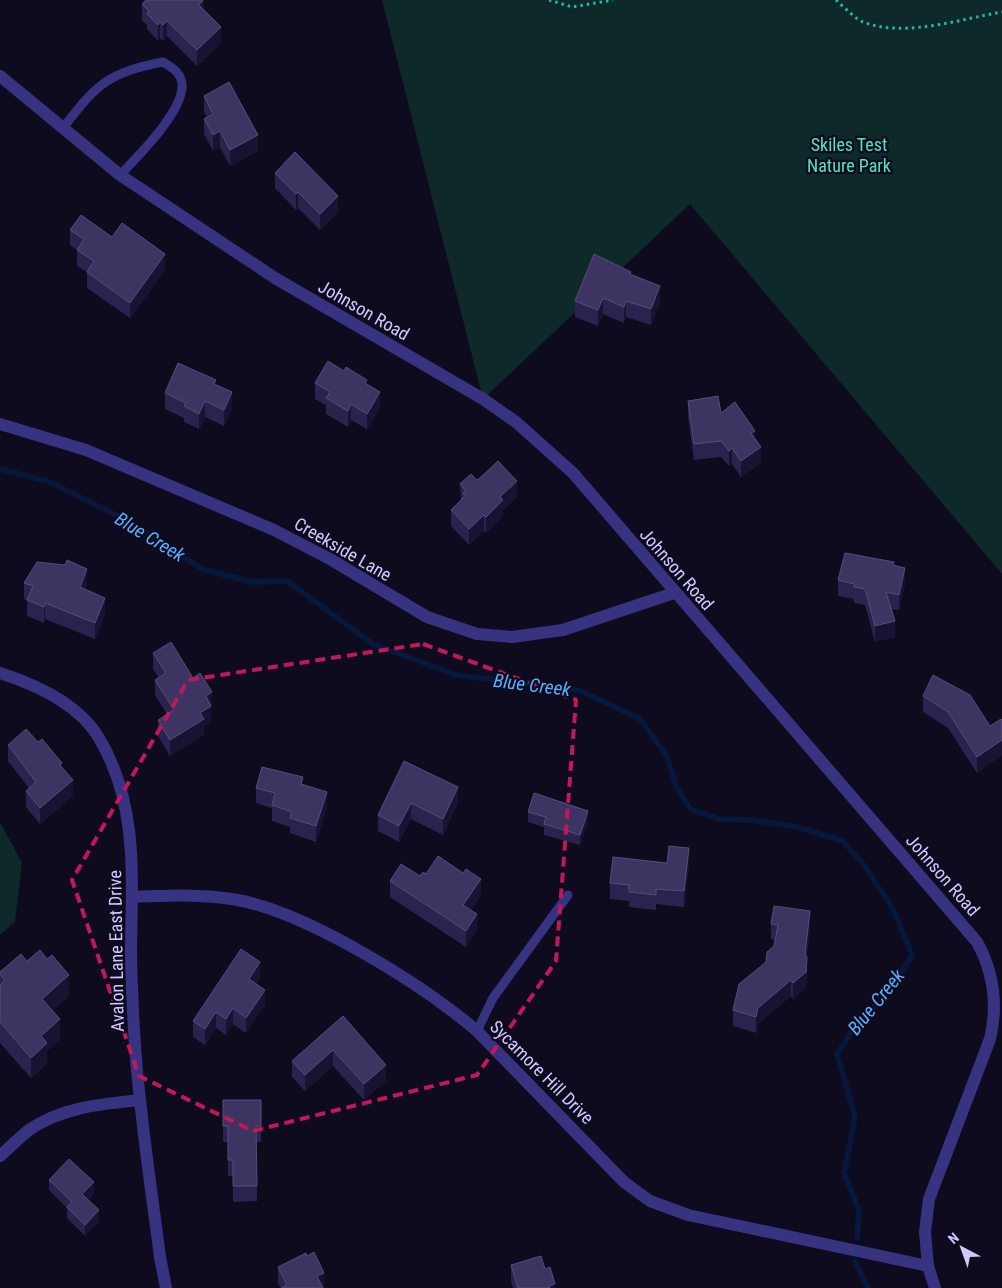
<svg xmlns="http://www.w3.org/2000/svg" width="1002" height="1288" viewBox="0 0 1002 1288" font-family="'Roboto Condensed',sans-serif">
<rect width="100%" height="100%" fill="#0f0b1f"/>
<path fill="#0e2929" d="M382,0H1002V574L690,204L483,399Z
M0,822L22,863L15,922L0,935Z"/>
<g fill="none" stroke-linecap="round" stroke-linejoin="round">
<path stroke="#06193d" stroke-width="5.5" d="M0,469L50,482L128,521L202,569L252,582L287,581L373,644L456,675L579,690L640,719L667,756L676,786L690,809L719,819L751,820L797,827L843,841L863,864L893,909L912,955L892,989L858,1022L837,1054L855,1117L844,1173L859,1210L857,1238
M855,1261L868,1288"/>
<path stroke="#26b6af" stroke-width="3" stroke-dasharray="2.5 4" stroke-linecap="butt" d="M549,0L572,7L613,0
M836,0C844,7 854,18 863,22C905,38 960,19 1002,12"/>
<path stroke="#373381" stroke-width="9" d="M63,128C96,85 108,72 163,62C171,67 181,72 182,84C184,111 138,156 120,175
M477,1031L493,998L568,895"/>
<path stroke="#373381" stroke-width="12" d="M0,76L120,175L275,278L483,399L516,422L573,473L977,942C994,973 998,1005 990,1039L929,1199L925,1232L928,1266L935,1288
M0,424L86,450L274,530L330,559L427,617L477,634L512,637L563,630L674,593
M0,673C37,685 79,704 99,738C138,803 132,876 131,948C131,981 133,1014 135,1046C140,1117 151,1187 160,1257L166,1288
M133,897C168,895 203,894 238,900C309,914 422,984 477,1031L624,1182L650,1201L688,1215L928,1266
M0,1156C10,1147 19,1138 29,1130C62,1107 102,1104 140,1100"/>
</g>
<path fill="#2b234e" d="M204,0V10L221,43L197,66L167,36L163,41L160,38L158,41L147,29V25L142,20V4Z
M204,96L258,151L230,166L220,147L213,151L204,134V119L207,117L204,112Z
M275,173L338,212L320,230L298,208L296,210L275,188Z
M70,230L112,237L165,270L130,318L87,288V272L77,266V250L70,245Z
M631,275L660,302L651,325L626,317L624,323L603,314L598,326L575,317V301Z
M315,383L367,384L380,408L367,429L351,420L348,427L326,414V405L315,399Z
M216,385L232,408L224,426L205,417L199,429L184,422V418L165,409V393Z
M688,401L721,413L755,438L761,463L741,477L732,464L729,466L721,457L694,460L688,417Z
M477,480L517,496L503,510V516L486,533L484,531L469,545L451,526V510L461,501L460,484Z
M894,565L905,584L899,610L891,609L895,637L875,642L865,605L854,603V599L838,596V580Z
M24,583L87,584L85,590L105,613L95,639L45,619L44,623L27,616V600L24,599Z
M153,653L212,708H211V722L204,726V735L170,756L158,736V720L167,714L155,695V680L159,678L153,669Z
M923,696L990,726L977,773L948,728L923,712Z
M38,742L62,767L73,796L40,824L26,807V791L29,788L8,761V745Z
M404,761L458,803L443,835L411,819L399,842L378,831V815Z
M303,784L327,807L316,842L290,833V827L272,821V808L256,803V788Z
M528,812L588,821L580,845L544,835V827L528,822Z
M667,863L689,864L684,907L656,904V910L629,907V901L610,899V883Z
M426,874L481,895L471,910L477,930L466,947L390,897V881L420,876Z
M771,924L810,927L807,956V972L806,987L793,999L791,996L758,1024L756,1033L733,1026V1010L766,962L774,946L775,940L771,939Z
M27,961L69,996L52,1011L60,1040L47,1051V1064L31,1078L0,1043V972Z
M260,978L256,984L265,1005L246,1033L233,1024L226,1035L216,1028L205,1045L193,1037V1021Z
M343,1016L386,1081L364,1100L333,1066L305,1091L292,1077V1061Z
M223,1100H261V1142H257V1201L233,1202V1176H228V1142H223Z
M49,1180L94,1193L88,1199L99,1221L85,1236L67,1218V1208L49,1190Z
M307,1256L324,1288H281L278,1283V1267Z
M511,1265L545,1269L555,1288H513L511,1281Z"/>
<path fill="#191233" d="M203,0H204V15L199,5Z
M167,21V36L163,41V25Z
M160,22V38L158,41V25Z
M221,27V43L197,66V50Z
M220,131V147L213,151V135Z
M258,135V151L230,166V150Z
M298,192V208L296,210V194Z
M338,196V212L320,230V214Z
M165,254V270L130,318V303Z
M660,286V302L651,325V309Z
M603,298V314L598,326V310Z
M626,301V317L624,323V307Z
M232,392V408L224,426V410Z
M380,392V408L367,429V414Z
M205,401V417L199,429V414Z
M351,404V420L348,427V411Z
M755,431V447L751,433Z
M761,447V463L741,477V461Z
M732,448V464L729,466V451Z
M517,481V496L503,510V516L486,533V517L500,497Z
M484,515V531L469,545V529Z
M905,568V584L899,610V595Z
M87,569V584L80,603V587Z
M105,598V613L95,639V623Z
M45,603V619L44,623V607Z
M895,621V637L875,642V626Z
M212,692L211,722L204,726V735L170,756V740L206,696Z
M1002,740V756L977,773V757Z
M73,780V796L40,824V808Z
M458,787V803L443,835V819Z
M327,792V807L316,842V826Z
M411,803V819L399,842V826Z
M588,811V821L580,845V835Z
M689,848V864L684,907V891Z
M481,879V895L463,921V905Z
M810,911V927L805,970V954Z
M477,914V930L466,947V931Z
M807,957L806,987L793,999V983Z
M260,962V978L249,995V979Z
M69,975V996L42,1020V999Z
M791,980V996L758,1024L756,1033V1017L758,1008Z
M265,990V1005L246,1033V1018Z
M233,1008V1024L226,1035V1019Z
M216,1012V1028L205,1045V1029Z
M60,1019V1040L47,1051V1064L31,1078V1058L41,1036Z
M333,1050V1066L305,1091V1075Z
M386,1065V1081L364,1100V1084Z
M94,1182V1193L82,1204V1194Z
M99,1210V1221L85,1236V1225Z
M324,1273V1288H317V1276Z
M555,1284V1288H549V1286Z"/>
<path fill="#3d3461" stroke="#544c7a" d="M146,0H203L199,5L221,27L197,50L167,21L163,25L160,22L158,25L147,14L149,11L142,4Z
M229,82L258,135L230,150L220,131L213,135L204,119L213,114L204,96Z
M295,152L338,196L320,214L298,192L296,194L275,173Z
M81,215L112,237L122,223L165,254L130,303L87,272L94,261L77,250L84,239L70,230Z
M594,254L631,272L630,274L660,286L651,309L626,301L624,307L603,298L598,310L575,301Z
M328,361L344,371L346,367L367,380L365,383L380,392L367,414L351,404L348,411L326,398L330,392L315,383Z
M178,363L216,380L214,384L232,392L224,410L205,401L199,414L184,406L186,403L165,393Z
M718,396L721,413L735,402L755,431L751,433L761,447L741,461L732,448L729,451L721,441L694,444L688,401Z
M498,461L517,481L500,497L503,500L486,517L484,515L469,529L451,510L465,496L463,493L466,491L460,484L471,474L477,480L481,477Z
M845,553L894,562L893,565L905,568L899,595L886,592L895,621L875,626L865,589L854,587V584L838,580Z
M67,560L87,569L80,587L105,598L95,623L45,603L44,607L27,600L33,586L24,583L37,562L65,565Z
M171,642L193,678L200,673L212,692L206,696L211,706L200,713L204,719L170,740L158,720L174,710L155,680L166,673L153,653Z
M933,675L970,695L990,726L1001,719L1002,720V740L977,757L948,712L923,696Z
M26,729L38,742L42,739L62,763L60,765L73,780L40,808L26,791L36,782L8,745Z
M404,761L458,787L443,819L411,803L399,826L378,815Z
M262,767L303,777L301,784L327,792L316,826L290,818L292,812L272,805L275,793L256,788Z
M534,793L588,811L580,835L544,824L546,817L528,812Z
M669,846L689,848L684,891L656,889V895L629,892V885L610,883L613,857L667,863Z
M438,856L463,873L466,869L481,879L463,905L477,914L466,931L390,881L401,864L420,876L423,872L426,874Z
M774,906L810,911L805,954L807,957L806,972L793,983L791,980L758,1008L756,1017L733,1010L739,984L766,962L767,952L774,946L778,925L771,924Z
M241,949L260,962L249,979L265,990L246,1018L233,1008L226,1019L216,1012L205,1029L193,1021Z
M40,950L47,959L52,955L69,975L42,999L60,1019L41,1036L47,1043L31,1058L0,1022V985L5,980L0,974V972L21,954L27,961Z
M343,1016L386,1065L364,1084L333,1050L305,1075L292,1061Z
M223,1100H261V1126H256L257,1186H233V1160H228V1126H223Z
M69,1159L94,1182L82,1194L99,1210L85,1225L67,1207L72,1202L49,1180Z
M314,1252L324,1273L317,1276L323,1288H281L287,1285L278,1267L306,1253L307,1256Z
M541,1256L545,1269L550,1267L555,1284L549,1286L550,1288H518L511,1265Z"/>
<path fill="none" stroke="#c2185b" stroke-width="4" stroke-dasharray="10 6" stroke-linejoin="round" d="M423,644L576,700L556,961L477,1075L253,1131L139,1076L72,880L188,680Z"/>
<g text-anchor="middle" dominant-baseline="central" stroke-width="4.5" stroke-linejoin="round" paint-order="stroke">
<g font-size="18" fill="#4fe5c2" stroke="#0f0b1f">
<text x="849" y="144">Skiles Test<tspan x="849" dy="21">Nature Park</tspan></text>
</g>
<g font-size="18" fill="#d0c9ff" stroke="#0f0b1f">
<text transform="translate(364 310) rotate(30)">Johnson Road</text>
<text transform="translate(343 549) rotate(30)">Creekside Lane</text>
<text transform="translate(677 569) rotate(49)">Johnson Road</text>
<text transform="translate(943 875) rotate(49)">Johnson Road</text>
<text transform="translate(116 951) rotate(-91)">Avalon Lane East Drive</text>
<text transform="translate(542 1072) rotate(45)">Sycamore Hill Drive</text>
</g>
<g font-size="19" font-style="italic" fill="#57afff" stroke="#0f0b1f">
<text transform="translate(150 537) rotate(31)">Blue Creek</text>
<text transform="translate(532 685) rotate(7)">Blue Creek</text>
<text transform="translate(876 1002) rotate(-51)">Blue Creek</text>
</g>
</g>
<g transform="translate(962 1248) rotate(319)" stroke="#0f0b1f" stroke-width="4" paint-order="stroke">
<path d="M0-4L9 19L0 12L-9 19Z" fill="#d0c9ff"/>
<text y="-8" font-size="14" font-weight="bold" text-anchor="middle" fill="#d0c9ff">N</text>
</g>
</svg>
